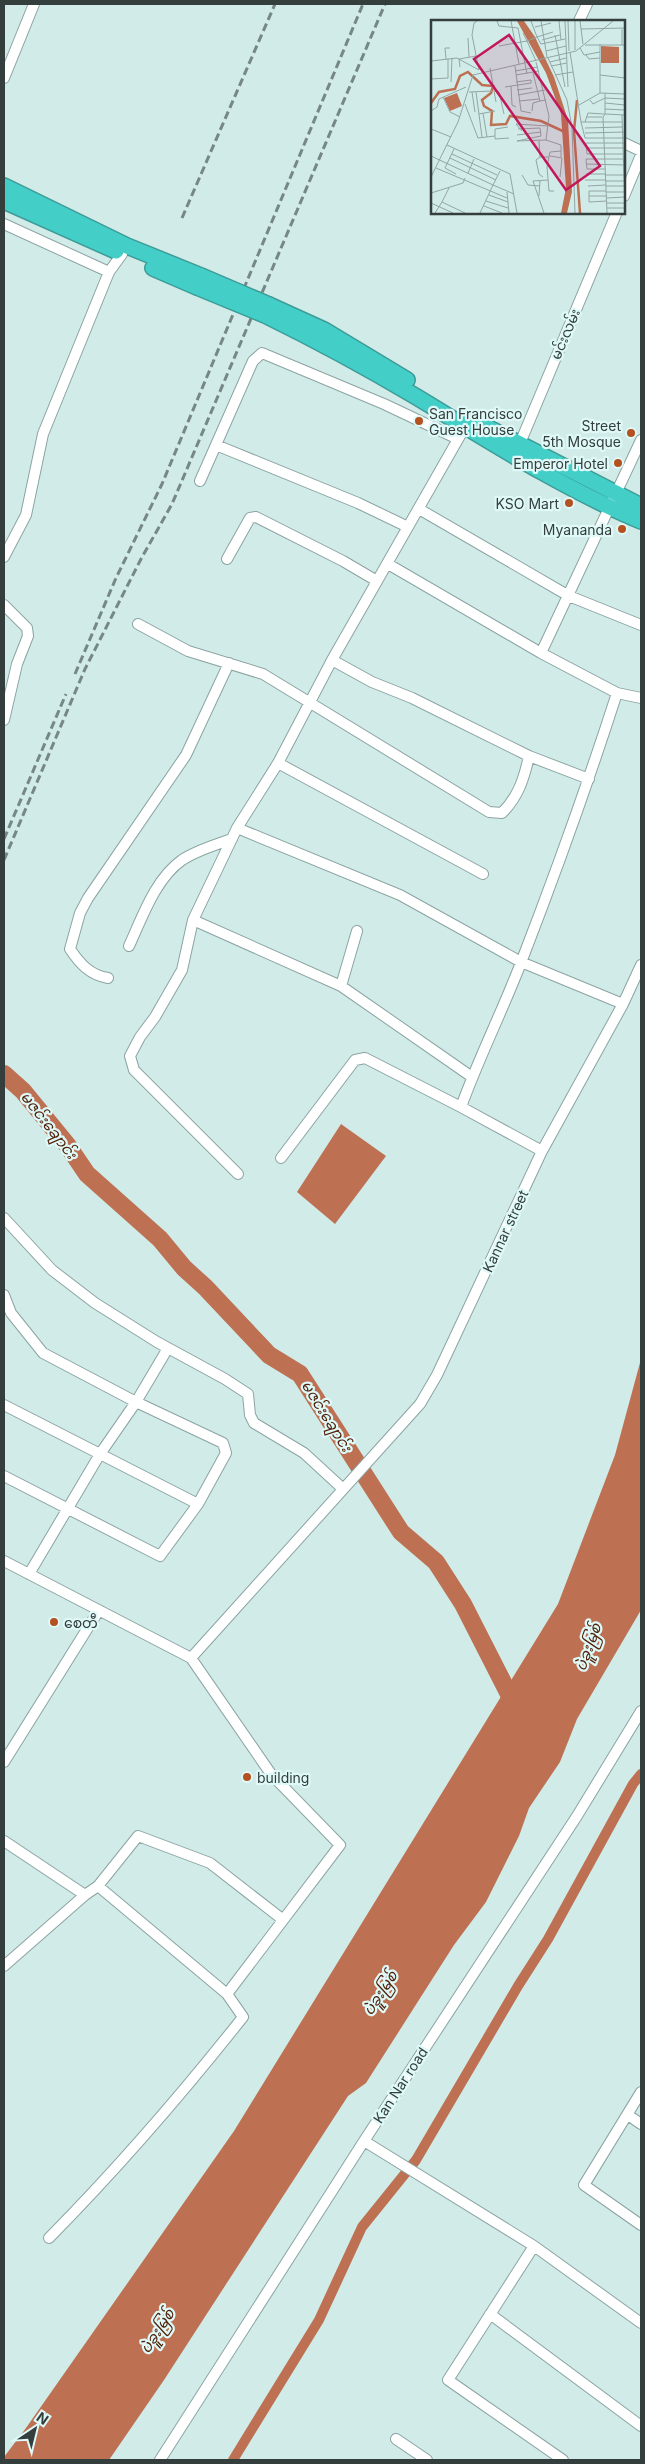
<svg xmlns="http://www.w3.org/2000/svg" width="645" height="2464" viewBox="0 0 645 2464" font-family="Inter,'Noto Sans Myanmar',sans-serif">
<rect width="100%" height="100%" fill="#d1ebe9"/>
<path fill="#bd7152" d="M341,1124L386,1156L335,1224L297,1192Z
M641,1359V1610L577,1719L560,1762L529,1808L519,1836L486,1902L454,1945L366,2083L348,2096L164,2380L109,2460H4V2457L26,2428L234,2131L558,1604L615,1455Z"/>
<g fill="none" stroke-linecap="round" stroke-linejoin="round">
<path stroke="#bd7152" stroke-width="10" d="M233,2460L319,2320L362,2227L416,2160L518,1986L548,1939L633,1784L641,1774"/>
<path stroke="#bd7152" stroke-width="18" d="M4,1074L23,1091L68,1146L87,1174L160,1239L184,1268L205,1287L269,1355L300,1374L401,1532L436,1562L463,1604L516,1708"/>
<g stroke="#8ba4a2" stroke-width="12">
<path id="minor" d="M579,21L587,4
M4,78L34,4
M624,143L641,151
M624,196L641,155
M4,224L109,272
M216,445L358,503L408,527
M518,448L617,212
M200,481L253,361L262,353L384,404L458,439
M419,509L569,596L641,625
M4,557L26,515L43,434L109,272L122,254
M227,559L250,518L256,517L343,561L377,581
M388,564L541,653L617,693L641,698
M4,605L27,628L28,636L17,664L4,720
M138,624L188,651L263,674L489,812L502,813C518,797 524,779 529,756L412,698L372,682L332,660
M541,653L641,440
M529,756L589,779
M278,763L483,874
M237,828L400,895L521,962L623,1004
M193,920L341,986L472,1077
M129,946C142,918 155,879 182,860C197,850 215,845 232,839
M108,978C90,975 80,964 70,949L80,913L88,898L186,755L229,663
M341,986L357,931
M542,1151L461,1107C479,1057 503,1010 522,960C556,872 588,783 617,693
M281,1158L355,1060L365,1058L461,1107
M238,1174L134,1070L130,1056L140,1037L155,1017L182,970L193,920L237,828L278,763L332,660L465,427
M4,1218L52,1270L95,1303L157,1342L225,1379L248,1394L250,1415L254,1423L304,1453L342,1488
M4,1295L11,1313L43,1353L136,1402L223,1443L226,1453L198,1504L160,1556L4,1476
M4,1405L198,1504
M4,1561L191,1658L420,1404L437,1375L542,1151L623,1004L641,965
M29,1574L100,1454L136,1402L168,1348
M191,1658L271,1774L340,1845L227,1994
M4,1762L99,1610
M4,1841L85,1895
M4,1966L85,1895L98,1886L138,1836L210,1863L282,1919
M641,2092L584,2185L641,2225
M628,2115L641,2124
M364,2141L534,2246
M49,2238C118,2168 182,2094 243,2017L227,1994L98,1886
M490,2314L641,2426
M396,2439L427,2460
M160,2460L364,2141L577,1816L641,1711
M563,2460L448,2380L534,2246L641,2323"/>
</g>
<g stroke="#3e9c97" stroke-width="18">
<path id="highway" d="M4,186L127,246L201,276
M4,201L116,251
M153,268L197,287
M269,305L324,330L407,380
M265,315C316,340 366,367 415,396C488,440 562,488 641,521
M473,420L641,506"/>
</g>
<use href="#minor" stroke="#fff" stroke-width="10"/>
<use href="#highway" stroke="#43cec8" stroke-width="15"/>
<path stroke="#768785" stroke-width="3" stroke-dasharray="8 4" stroke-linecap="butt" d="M182,218L275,4
M75,674L116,578L162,484L363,4
M4,839L66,694
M4,860L85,669L141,559L172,504L385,4"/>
<g stroke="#3e9c97" stroke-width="18" stroke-linecap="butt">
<path id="highway-bridge" d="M201,276L269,305
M197,287L265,315"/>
</g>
<use href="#highway-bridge" stroke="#43cec8" stroke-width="15"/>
</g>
<g fill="#b55020" stroke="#def9f7" stroke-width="2">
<circle cx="419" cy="421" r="5"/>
<circle cx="631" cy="433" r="5"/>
<circle cx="618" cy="463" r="5"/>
<circle cx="569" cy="503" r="5"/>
<circle cx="622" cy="529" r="5"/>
<circle cx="54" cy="1622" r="5"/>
<circle cx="247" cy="1777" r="5"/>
</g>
<g text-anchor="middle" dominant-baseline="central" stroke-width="4.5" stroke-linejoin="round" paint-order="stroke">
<g font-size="14" fill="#343e3d" stroke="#def9f7">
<text transform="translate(565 334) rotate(-67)">မင်းလမ်း</text>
<text transform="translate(505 1231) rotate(-65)">Kannar street</text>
<text transform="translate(400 2085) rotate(-57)">Kan Nar road</text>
</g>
<g font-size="14" fill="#343e3d" stroke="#def9f7" text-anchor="end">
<text x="429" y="413" text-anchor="start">San Francisco<tspan x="429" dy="16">Guest House</tspan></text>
<text x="621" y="425">Street<tspan x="621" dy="16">5th Mosque</tspan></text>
<text x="608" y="463">Emperor Hotel</text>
<text x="559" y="503">KSO Mart</text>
<text x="612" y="529">Myananda</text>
<text x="64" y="1622" text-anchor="start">စေတီ</text>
<text x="257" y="1777" text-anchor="start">building</text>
</g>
<g font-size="15" font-style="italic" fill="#53210a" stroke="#def9f7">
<text transform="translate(49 1125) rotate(52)">မဇင်းချောင်း</text>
<text transform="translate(327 1416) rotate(58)">မဇင်းချောင်း</text>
<text transform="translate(588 1647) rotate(-70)">ပဲခူးမြစ်</text>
<text transform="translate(380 1993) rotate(-57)">ပဲခူးမြစ်</text>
<text transform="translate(157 2331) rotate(-57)">ပဲခူးမြစ်</text>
</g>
</g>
<g transform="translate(431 20)">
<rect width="194" height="194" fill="#d1ebe9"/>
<path d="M86,1H93L104,17L123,57L137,100L141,172L136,193H130L135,168L130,94L115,53ZM170,26L188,27V43H170ZM26,73L31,86L19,91L13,78Z" fill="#bd7152"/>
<path fill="none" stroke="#bd7152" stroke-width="2.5" d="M146,80L143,111L149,193M0,83L8,72L24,69L29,56L37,52L51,65L62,66L60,73L51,80L53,86L61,91L60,105L75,104L79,96L110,101L136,113"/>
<path fill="none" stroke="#92a6a4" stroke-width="1" d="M46,1L43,3L41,15L48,50M66,1L68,6L87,8L96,54M80,1L88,44M110,1L116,37M128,1L130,20M134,1L137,67M137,1L138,31M144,1V30M149,1L152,24M104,7L120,3M150,9L194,8M122,12L106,17L110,24L134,19M92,13L96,21L106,17L100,1M124,15L134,67M37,18L38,37M111,20L129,15M169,24V73M154,25H194M191,25V9M68,26L96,21L105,41M149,28L153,35L169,32M115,31L135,26M139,32L150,102H191M155,35L158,39L169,38M117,38L136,80L141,107L144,193M15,39L14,28H19M0,41L26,38L48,50M119,42L135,38M84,46L90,91L100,93M120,46L136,43M29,47L28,39L45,36M59,48L65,82M84,51L107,47M102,53L109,81L115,80M85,55L108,51M124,55L142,52M169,55L194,58M0,59L17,58V39M20,62L21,38M80,66L81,85L85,87M74,67L100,63V60L85,62M86,70L101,68M64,71L68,72L73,94M38,72L61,71M41,72L44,92M45,72L51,117M174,73V94M87,75L114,70M12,77L19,92L29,97M159,80L162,84L174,78L194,79M88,81L108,79M174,83L194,85M34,84L47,118L64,116M148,85L169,73L194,74M174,89L194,90M0,91L6,87L8,79L35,67M101,91L102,83L109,81M52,93L56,117M48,94L64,91M191,95L194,188M155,97H171M150,102L154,118H194M154,102L157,93L173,94M77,107L64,109V119L78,118M154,108L191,107M0,109L20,117M87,109L109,108L110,116L86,121L115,120L118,96L105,42M91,111L85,104L117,106M154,113L194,112M86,115L110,112M115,120L130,125V137M108,121L109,137H118M16,125L79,154L86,193M155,128H194M23,129L14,148L25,154M21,134L66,155M192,134H156L155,123H194M0,136L62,165L49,193M119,136L131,138L129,157M109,137L105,140L108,154L112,157M19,138L65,160M155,144L194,145M5,148L76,178M174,149H156L155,139H192M69,151L62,165L83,174M37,153L43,139M155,154H175M91,155L97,165L109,166M175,155H193M0,157L27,102L42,55L145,31L182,1M154,160H175M175,161H193M157,166L175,165M175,166H194M123,171H118L116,147L119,132L130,131M158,171V182L176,181M158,171H175M76,172L78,193M175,172H194M0,173L32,163L34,158M58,175L77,182M108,176L109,160M158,176H176M176,178L194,177M55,181L77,188M11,182L18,168M0,183L22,193M176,183H194M53,186L71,193M176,188H194M4,193L11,182L34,193M113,193L102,161L117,160M176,193L172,97L174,94L194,95"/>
<path fill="#c2185b" fill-opacity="0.15" stroke="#c2185b" stroke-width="2.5" d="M78,15L169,146L135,170L43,39Z"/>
<rect width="194" height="194" fill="none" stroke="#343e3d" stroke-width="2.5"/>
</g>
<rect width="645" height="2464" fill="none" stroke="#343e3d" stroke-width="10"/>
<g transform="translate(35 2429) rotate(35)" stroke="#def9f7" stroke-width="4" paint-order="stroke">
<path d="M0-4L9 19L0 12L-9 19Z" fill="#343e3d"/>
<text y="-8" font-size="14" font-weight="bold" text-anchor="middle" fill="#343e3d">N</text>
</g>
</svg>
